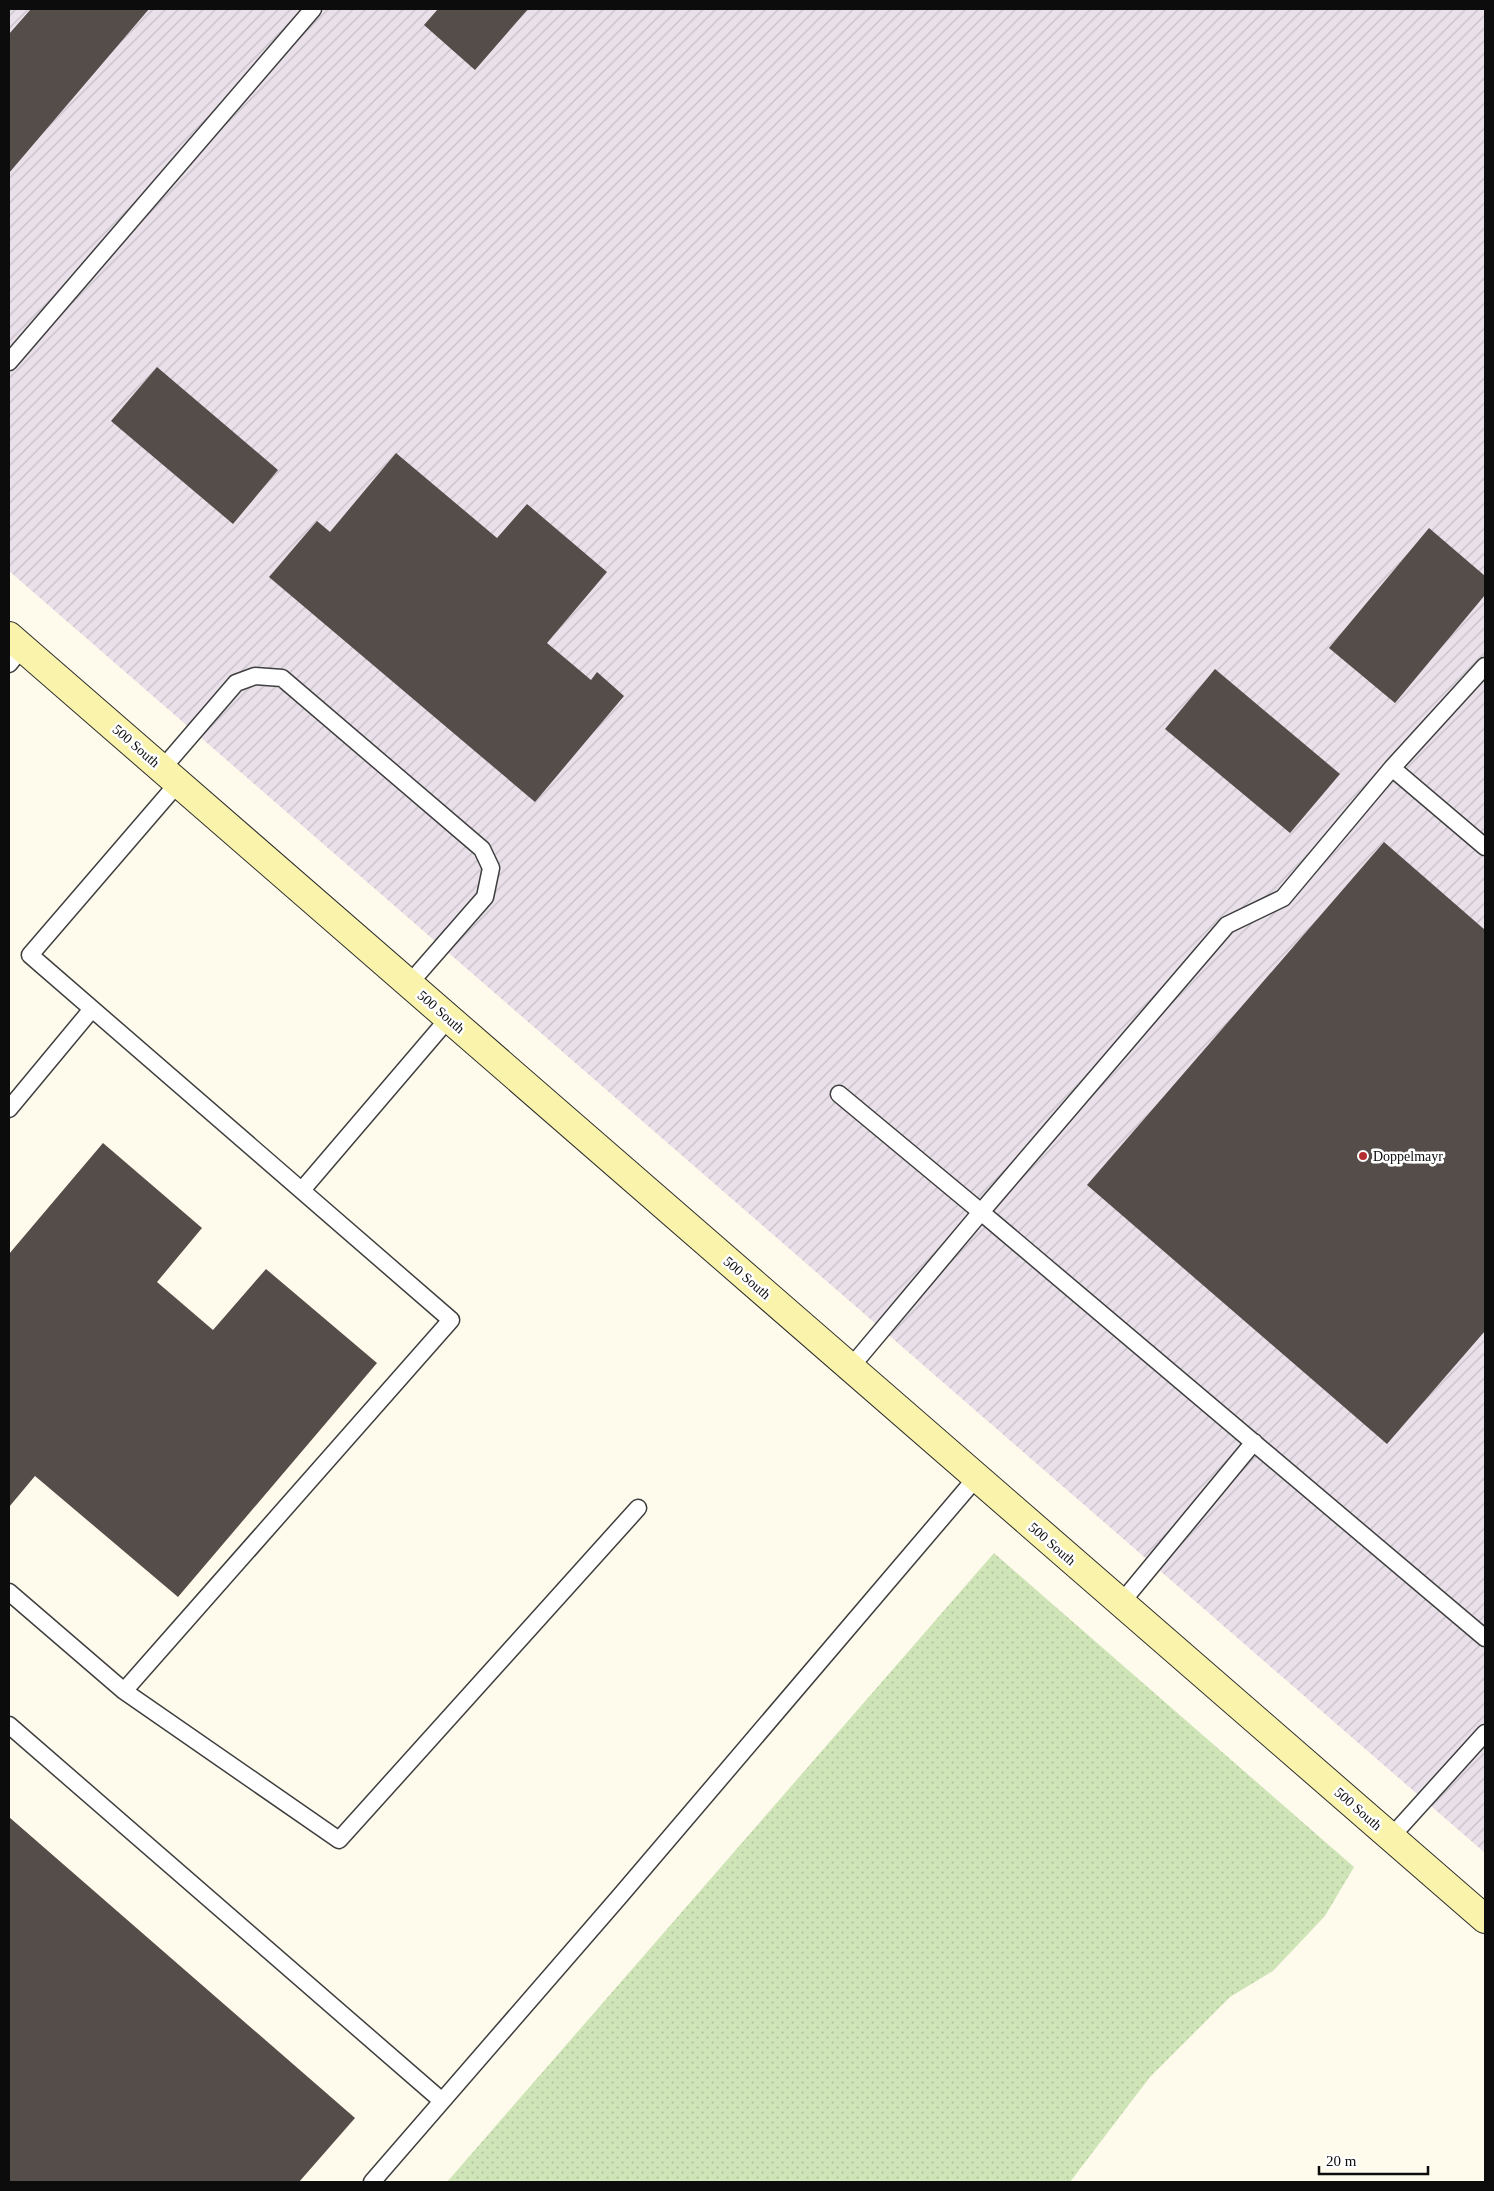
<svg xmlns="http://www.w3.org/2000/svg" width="1494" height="2191" viewBox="0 0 1494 2191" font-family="'Times New Roman',serif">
<defs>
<pattern id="industrial-furrows" width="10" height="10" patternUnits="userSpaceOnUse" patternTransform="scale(1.25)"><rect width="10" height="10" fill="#e9e0ea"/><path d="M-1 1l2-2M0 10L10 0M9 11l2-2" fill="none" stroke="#c7bfc8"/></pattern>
<pattern id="grass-dots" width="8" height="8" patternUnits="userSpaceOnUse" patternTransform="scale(1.25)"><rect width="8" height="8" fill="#cfe5b8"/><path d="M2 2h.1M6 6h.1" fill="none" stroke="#b1c39d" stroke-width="1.8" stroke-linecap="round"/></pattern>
</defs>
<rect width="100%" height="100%" fill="#fefbec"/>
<path fill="url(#industrial-furrows)" d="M9,9H1485V1853L9,571Z"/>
<path fill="url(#grass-dots)" d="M994,1553L1354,1867L1325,1916L1273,1971L1230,1997L1150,2077L1070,2182H447Z"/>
<path fill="#544d49" d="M31,9H149L9,173V34Z
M438,9H528L475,70L424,25Z
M157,367L278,470L233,524L111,421Z
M396,453L497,538L527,504L607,572L547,643L591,680L597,672L624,696L535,802L269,577L317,521L330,532Z
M1429,528L1485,576V595L1395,703L1329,648Z
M1215,669L1340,774L1290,833L1165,729Z
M1384,842L1485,930V1331L1387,1444L1087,1185Z
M103,1143L202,1228L157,1282L213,1330L266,1269L377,1363L178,1597L35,1476L9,1507V1254Z
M9,1817L355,2118L299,2182H9Z"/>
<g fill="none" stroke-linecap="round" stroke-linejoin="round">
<g stroke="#3f3f3f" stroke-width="19">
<path id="lane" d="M9,362L313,9
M9,664L22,648
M1392,768L1485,666
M162,769L236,683L255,676L282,678L482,849L491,868L485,897L409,984
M839,1094L981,1212L1227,925L1283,898L1392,768L1485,847
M9,1109L92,1009
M302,1190L448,1019
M850,1368L981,1212L1485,1638
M9,1592L124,1691L451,1320L30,955L178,783
M1121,1603L1254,1442
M124,1691L339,1840L638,1508
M9,1725L442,2101
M1391,1837L1485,1733
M372,2182L620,1896L976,1478"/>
</g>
<g stroke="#2e2e2e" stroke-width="30">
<path id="secondary" d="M9,636L1485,1919"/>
</g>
<use href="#lane" stroke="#fff" stroke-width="16"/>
<use href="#secondary" stroke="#f9f3ab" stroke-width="28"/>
</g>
<circle fill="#b22e31" stroke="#fff" stroke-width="2" cx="1363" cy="1156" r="5"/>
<g text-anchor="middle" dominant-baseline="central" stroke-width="5" stroke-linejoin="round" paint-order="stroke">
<g font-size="14" fill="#0c0c0c" stroke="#fff">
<text transform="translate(136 746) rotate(41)">500 South</text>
<text transform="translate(441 1012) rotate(41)">500 South</text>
<text transform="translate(747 1278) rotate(41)">500 South</text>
<text transform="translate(1052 1544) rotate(41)">500 South</text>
<text transform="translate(1358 1809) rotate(41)">500 South</text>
</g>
<g font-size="14" fill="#0c0c0c" stroke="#fff" text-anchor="start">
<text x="1373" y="1156">Doppelmayr</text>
</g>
</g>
<rect width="1494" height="2191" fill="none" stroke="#0c0c0c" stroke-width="20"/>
<path d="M1319 2166v8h109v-8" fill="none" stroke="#0c0c0c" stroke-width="2.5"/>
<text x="1326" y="2166" font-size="15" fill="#0c0c0c" stroke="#ffffff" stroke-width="4" paint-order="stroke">20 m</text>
</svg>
